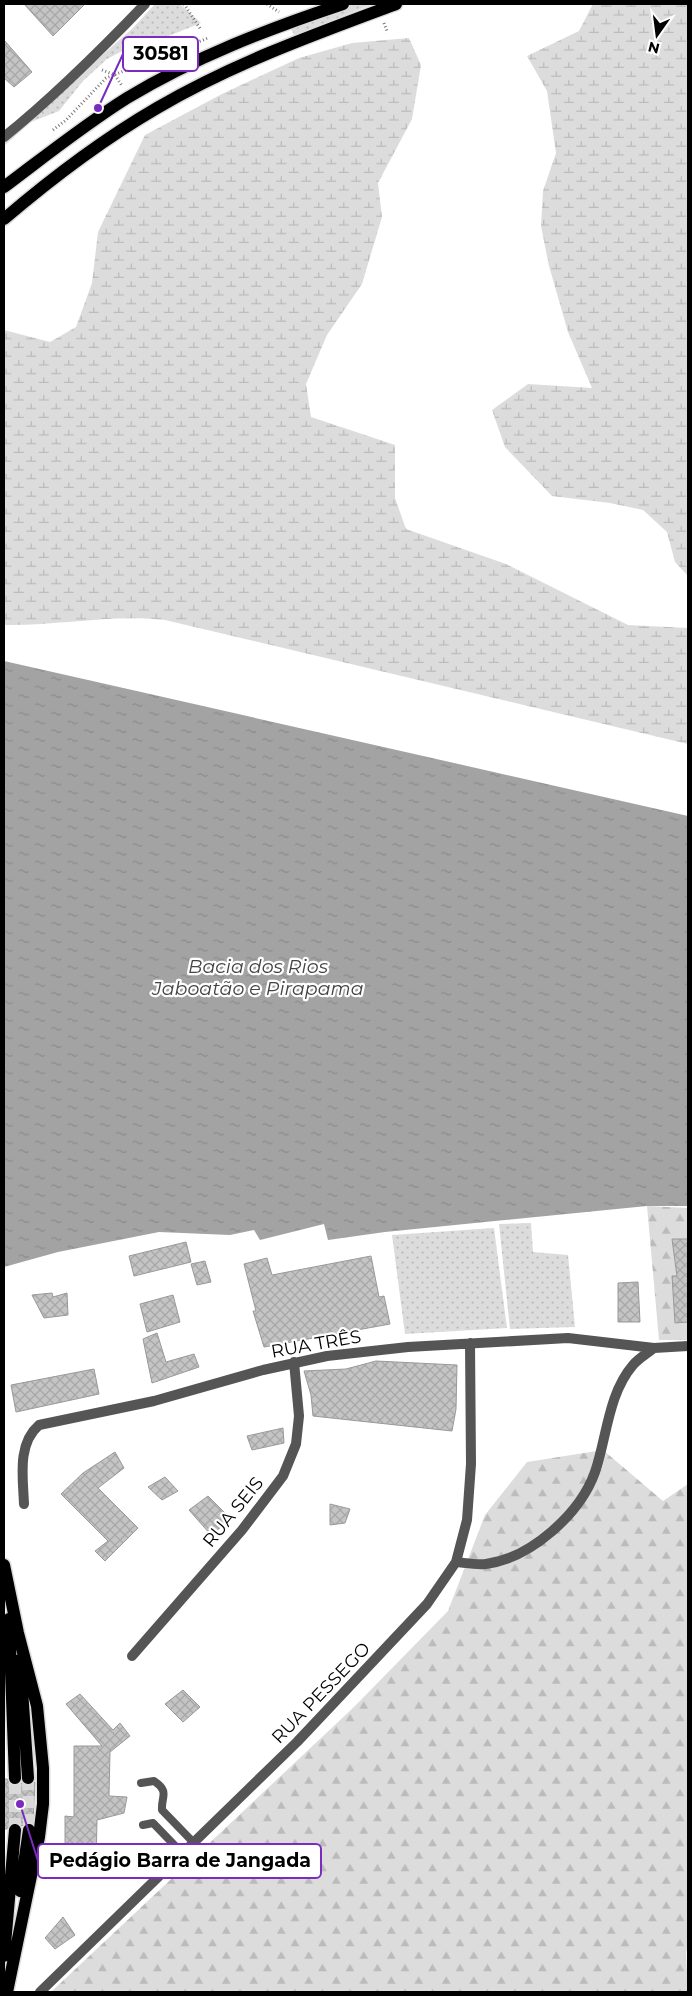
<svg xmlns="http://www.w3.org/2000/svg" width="692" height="1996" viewBox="0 0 692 1996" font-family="Montserrat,sans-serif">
<defs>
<pattern id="grass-dots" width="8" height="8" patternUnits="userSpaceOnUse" patternTransform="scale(1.25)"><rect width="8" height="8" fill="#dcdcdc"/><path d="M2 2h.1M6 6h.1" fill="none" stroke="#bbb" stroke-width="1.8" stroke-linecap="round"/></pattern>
<pattern id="forest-firs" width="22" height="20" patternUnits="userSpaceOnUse" patternTransform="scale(1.25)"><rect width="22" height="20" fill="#dcdcdc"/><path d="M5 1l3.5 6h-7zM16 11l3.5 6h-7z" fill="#bbb"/></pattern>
<pattern id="wetland-marsh" width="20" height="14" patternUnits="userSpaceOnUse" patternTransform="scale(1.25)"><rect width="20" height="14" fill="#dcdcdc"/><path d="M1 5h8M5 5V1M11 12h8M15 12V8" fill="none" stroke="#bbb"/></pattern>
<pattern id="water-ripples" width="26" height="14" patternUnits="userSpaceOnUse" patternTransform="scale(1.25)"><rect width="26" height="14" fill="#a3a3a3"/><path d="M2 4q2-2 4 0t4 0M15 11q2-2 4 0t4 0" fill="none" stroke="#8b8b8b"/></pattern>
<pattern id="building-cross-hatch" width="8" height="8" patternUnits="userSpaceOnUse" patternTransform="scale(1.25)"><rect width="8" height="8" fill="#c4c4c4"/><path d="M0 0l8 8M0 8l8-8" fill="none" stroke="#a7a7a7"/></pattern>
</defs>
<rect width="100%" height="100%" fill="#fff"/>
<path fill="url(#grass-dots)" d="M155,4H180L201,23L151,43L130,47L107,59L83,81L59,111L31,122L4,146V141L132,29Z
M353,4H373L294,35L291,28Z
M531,1223L533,1252L568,1255L575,1327L510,1329L499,1224Z
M494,1228L507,1328L405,1334L392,1235Z"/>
<path fill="url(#forest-firs)" d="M647,1206L688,1208V1340H659Z
M603,1450L663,1501L688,1484V1947L686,1952L688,1992H51L354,1707L448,1611L485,1515L527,1462Z"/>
<path fill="url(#wetland-marsh)" d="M593,4H688V576L675,562L667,532L643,510L610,503L552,496L505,447L492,410L528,384L592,388L568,332L549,266L541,226L543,191L556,153L547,91L527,56L579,31Z
M409,38L421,65L412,119L378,183L382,217L362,284L327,335L306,384L311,417L395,445V498L406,529L506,564L628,625L688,628V744L165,620C112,614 58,626 4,625V330L50,342L76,327L92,283L98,232L145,135L222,94L299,58L352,43Z"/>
<path fill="url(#water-ripples)" d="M4,661L688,816V1206H647L385,1232L328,1240L324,1224L260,1240L254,1230L230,1235L159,1232L58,1252L4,1267Z"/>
<path fill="url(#building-cross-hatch)" stroke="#999" d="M24,4H85L53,36Z
M4,40L32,72L14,87L4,78Z
M672,1239H688V1322L675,1323L672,1276H677Z
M186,1242L191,1262L134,1276L129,1256Z
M371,1256L379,1297L384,1296L390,1324L264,1347L253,1311H256L244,1264L267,1258L272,1275Z
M205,1261L211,1282L197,1285L191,1264Z
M638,1282L640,1322H618V1283Z
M52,1293L53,1297L67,1293L68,1315L44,1318L32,1295Z
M173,1295L180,1322L147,1332L140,1304Z
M157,1333L166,1362L194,1354L199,1367L152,1383L143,1339Z
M376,1361L457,1365L456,1409L452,1431L313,1416L311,1395L304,1371L346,1369Z
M94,1369L99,1394L16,1412L11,1385Z
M283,1428L284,1443L252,1450L247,1436Z
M115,1452L124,1468L98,1488L138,1528L105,1561L95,1551L108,1541L61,1494L83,1473Z
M165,1477L178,1491L162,1500L148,1487Z
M208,1496L231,1519L211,1535L189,1510Z
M330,1504L350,1509L345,1523L330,1525Z
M183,1690L200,1707L183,1722L165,1704Z
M80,1694L113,1730L120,1723L130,1736L110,1752L109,1796L127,1797L124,1813L97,1820L96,1867L65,1865V1816L74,1817V1746H102L66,1704Z
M4,1779H7L11,1785L15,1786L21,1783L29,1786L35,1782L33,1823L26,1822L22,1826L16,1822H12L7,1829H4Z
M63,1917L75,1935L55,1949L45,1938Z"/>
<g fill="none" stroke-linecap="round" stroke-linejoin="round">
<path stroke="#d9d9d9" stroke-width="12" stroke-dasharray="12 6" stroke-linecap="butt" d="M28,1778L29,1830
M15,1830V1778"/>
<g stroke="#dbdbdb" stroke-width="15">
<path id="primary" d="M4,187C44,157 84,125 127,98C195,57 268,29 343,4
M4,219C52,178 102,140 157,108C232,64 315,34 396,4
M4,1565L18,1633L37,1706L43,1768V1804L39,1837L7,1992
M9,1619L15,1778
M20,1660L28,1778
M20,1891L29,1830
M4,1956L15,1830"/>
</g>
<path stroke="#777" stroke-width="3" stroke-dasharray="1 2.5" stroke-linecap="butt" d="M184,4L201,30
M267,4L279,12
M384,23L387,31
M102,70L115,75L122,86
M53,130L66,120L106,78L208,38"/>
<path stroke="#555" stroke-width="8" d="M141,1783L154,1781C170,1792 161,1796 162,1810L194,1843
M143,1825L153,1823L183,1854"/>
<path stroke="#555" stroke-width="10" d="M4,137C55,96 100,51 145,4
M24,1504C23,1478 17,1444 39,1425L154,1401L263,1370L327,1356L408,1347L568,1338L654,1348L688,1346
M456,1562C466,1563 477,1565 486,1564C531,1558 580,1514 595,1472C607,1437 608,1394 633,1365C639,1358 648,1353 654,1348
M132,1656L242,1530L283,1476L296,1444L299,1416L294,1362
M40,1992L297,1742L427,1604L456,1562L467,1520L471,1464L470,1343"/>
<use href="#primary" stroke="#000" stroke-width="12"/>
</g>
<g text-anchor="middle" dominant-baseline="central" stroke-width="4.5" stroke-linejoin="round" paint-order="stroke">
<g font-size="18" fill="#000" stroke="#fff">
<text transform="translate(316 1344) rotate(-10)">RUA TRÊS</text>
<text transform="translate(233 1512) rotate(-51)">RUA SEIS</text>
<text transform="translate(321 1693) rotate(-46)">RUA PESSEGO</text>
</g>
<g font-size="19" font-style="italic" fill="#444" stroke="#fff">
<text x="258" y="966">Bacia dos Rios<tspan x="258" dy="22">Jaboatão e Pirapama</tspan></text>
</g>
</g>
<path fill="none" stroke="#7b2cbf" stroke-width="2" d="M98 108L123 54M20 1804L38 1861"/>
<g fill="#7b2cbf" stroke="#fff" stroke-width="2">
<circle cx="98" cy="108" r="5"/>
<circle cx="20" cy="1804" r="5"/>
</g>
<g fill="#fff" stroke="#7b2cbf" stroke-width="2">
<rect x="123" y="37" width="75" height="34" rx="5"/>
<rect x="38" y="1844" width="283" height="34" rx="5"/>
</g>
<g font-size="19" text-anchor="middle" font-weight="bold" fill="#000">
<text x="161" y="60">30581</text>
<text x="180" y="1867">Pedágio Barra de Jangada</text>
</g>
<rect width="692" height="1996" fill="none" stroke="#000000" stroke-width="10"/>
<g transform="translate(657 35) rotate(194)" stroke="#ffffff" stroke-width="4" paint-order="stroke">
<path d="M0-4L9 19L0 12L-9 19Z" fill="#000000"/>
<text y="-8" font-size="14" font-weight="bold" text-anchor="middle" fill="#000000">N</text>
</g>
</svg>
